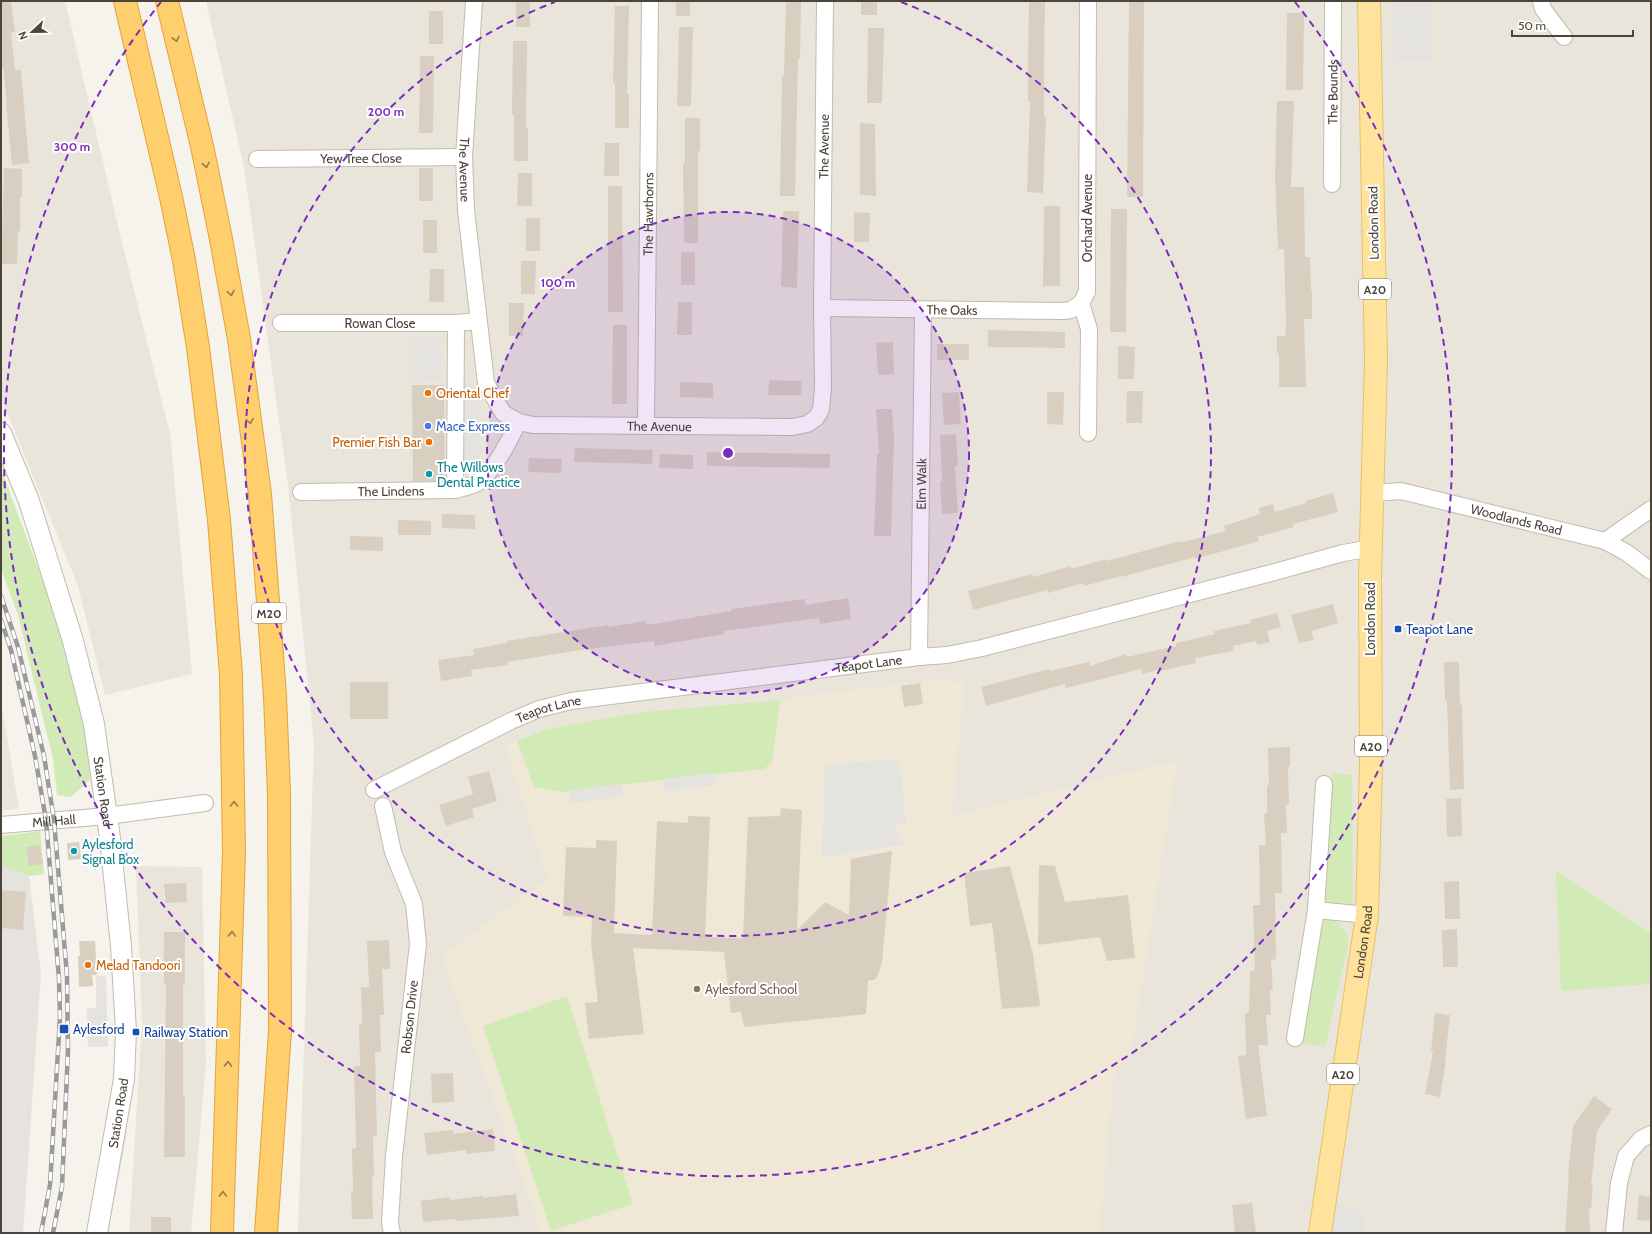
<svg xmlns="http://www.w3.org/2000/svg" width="1652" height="1234" viewBox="0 0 1652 1234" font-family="Cabin,sans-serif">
<rect width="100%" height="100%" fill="#f6f3ec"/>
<path fill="#eae5da" d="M1,1H65L119,230L170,433L192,674L105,695L78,586L1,398Z
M206,1H1651V1233H298L314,744L288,486L244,167Z
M1,702L19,809L1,810Z
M136,866L202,867L206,1064L191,1233H129L142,1024Z"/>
<path fill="#e6e2dd" d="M1,866L29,876L41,974L23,1233H1Z"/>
<path fill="#efe8d6" d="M933,681L964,682L952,818L972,811L1177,761L1131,1054L1115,1068L1099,1233H538L537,1218L441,956L548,879L505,745L547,729L644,712L780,700L810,695Z"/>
<path fill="#d2eab5" d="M1,469L48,595L81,707L91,779L71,797L57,795L53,759L18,615L1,569Z
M780,700L772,762L764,769L570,790L568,793L534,787L517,741L547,729L644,712Z
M1332,773L1352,775L1353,905L1327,904L1323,895Z
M40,831L44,874L29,876L1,866V836Z
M1556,871L1651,933V984L1561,991Z
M1326,919L1339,923L1348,937V945L1325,1047L1300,1042L1317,926Z
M567,996L633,1204L551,1231L483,1026Z"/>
<path fill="#e5e3e0" d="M1432,3V60H1394L1393,4Z
M414,339H441L442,380L414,381Z
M474,377L477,389L481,467L465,474L461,384Z
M893,759L900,763L906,823L895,825L904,846H892L822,858L825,765Z
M714,773L716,785L664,791L662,779Z
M622,784L624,797L571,803L570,790Z
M96,976H106L108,1047H88L87,1008H96Z
M126,1115L127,1134L108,1233H103Z
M1337,1202L1363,1217V1233H1332L1333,1216Z"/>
<path fill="#d8cfc1" d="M1,1H11L15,32L11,33L15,70H21L29,163L12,165L6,104H7L3,67L1,68Z
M516,1H530V27H516Z
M676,1H690V16H676Z
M786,1H801L800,59H798L795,196H780L782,76H784Z
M861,1H877V15H861Z
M1029,1H1045L1044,70V117H1046L1043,193L1027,192L1030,102H1028V58Z
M1129,1H1144L1143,197H1127Z
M615,6H629L627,94H629V128H615V83H613Z
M429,11H443V44H429Z
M1287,13H1304L1303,90H1286Z
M679,27H693L691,106H677Z
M868,28H884L882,103H867Z
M513,41H527L526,128H528V161H514V115H512Z
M420,56H434L433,133H419Z
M1277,101H1294L1291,187H1304L1305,257H1310L1311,290H1312V319H1304L1306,387H1279V353H1277V336H1285L1286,324L1284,249H1278L1275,177Z
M685,118H700V151H698V243H684L683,163H685Z
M860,123L875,124L876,196L860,195Z
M605,143H619V176H604Z
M4,168L22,169V198H20V231H18L17,264H1Z
M419,168H433V201H419Z
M518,173H532V206H517Z
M608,186H622L623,312H608Z
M1044,206H1060V286H1043Z
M1111,209H1127L1126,332H1110Z
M783,211H799L797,288L781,287Z
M854,212L870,213L869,242H854Z
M526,218H540V251H526Z
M423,220H437V253H423Z
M681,252H695V285H681Z
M521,261H536L535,294H521Z
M430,269H444V302H429Z
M678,302H692V335H677Z
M509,303H524L523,336H509Z
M613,325H627V404H612Z
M988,330L1065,332V348L988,347Z
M893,342L894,374L878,375L876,343Z
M937,344H969V360H937Z
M1118,346L1135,347L1134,379H1118Z
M769,380L802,381L801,395H768Z
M680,382L713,383V398L680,397Z
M412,385H444L445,481H413Z
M1127,391H1143L1142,423H1126Z
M959,392L961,424L944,425L942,393Z
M1047,392H1064L1063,425L1047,424Z
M876,409H892L894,437L891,536H874L877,454H879Z
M956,434L958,466H955L958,513L942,514L940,482H942L940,435Z
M575,448L653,450L652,464L574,462Z
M707,452L830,454V468L707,466Z
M660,454L693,455V469L659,468Z
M529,458L562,459L561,473L528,472Z
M1333,493L1338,512L1293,524L1294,527L1257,537L1259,541L1195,559V557L1121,577V576L1084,586L1083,583L1048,593L1047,590L973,610L968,591L1032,574L1033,577L1071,566V569L1106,559L1107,561L1180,541V543L1226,531L1224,526L1260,514L1259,508L1273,504L1275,512L1306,503V501Z
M442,514L475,515V529L442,528Z
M398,520L431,521V535H398Z
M350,536L383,537V551L350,550Z
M848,598L851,619L820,624L819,618L724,631L725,634L654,646V641L580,650L507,662V665L471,670L472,676L441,681L438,660L474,655L473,649L507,643V641L608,625V627L646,621L647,625L731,611V609L805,599V605Z
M1333,604L1338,623L1311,631L1314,640L1299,643L1291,615Z
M1277,613L1281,627L1267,631L1270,642L1257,645L1256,641L1233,646L1234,651L1195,658L1196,663L1160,671V669L1142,674L1141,669L1066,688L1065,684L986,706L981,687L1049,669L1050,671L1089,662L1090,666L1126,654L1127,657L1176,646V643L1215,634L1214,631L1251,623L1250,620Z
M1444,662H1459L1460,705H1462L1464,789L1450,790L1447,700H1445Z
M350,682H388V719H350Z
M920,683L923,704L904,707L901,686Z
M1290,747V767H1288L1289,805H1286L1287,833H1281L1282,893H1275L1276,959L1271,960L1273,990H1270L1271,1015H1266L1268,1045H1258L1267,1116L1246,1119L1238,1056L1246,1055L1245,1013H1249L1250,971L1255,970L1253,905H1260L1259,845H1266L1264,814L1267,813V785H1269L1268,748Z
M489,771L497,801L472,809L474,817L446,826L439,805L473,794L468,777Z
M1461,798L1462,836L1447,837L1446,799Z
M781,808L802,810L797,930L825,902L849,915L851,859L892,851L882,963L876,979L868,981L866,1014L744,1027L741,1012L731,1013L724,952L633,948L644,1034L589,1039L585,1003L598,1002L591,943L592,917L563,916L566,847L596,848V840L617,841L614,933L652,935L657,821L688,823V816L710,817L705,937L743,938L748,817L780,816Z
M79,842L81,859L68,860L67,843Z
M40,845L43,864L29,866L26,847Z
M1039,865L1055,866L1065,902L1128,895L1135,958L1107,961L1100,937L1038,945Z
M1010,866L1033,954L1040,1006L1002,1009L992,923L970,926L964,873Z
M1459,881L1460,919H1445L1444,882Z
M186,883L187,902L166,903L164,884Z
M1,890L26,892L23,930L1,928Z
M1457,929L1458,967H1443L1442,930Z
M164,932H185V985H183V1096H185V1157H164L166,985H164Z
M389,940L390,969H382L384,1015H380L381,1052H375L377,1135L373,1136L374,1177H372L373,1219H352L351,1191L353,1190L352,1149L356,1148L354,1066H360L359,1024H362L361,987H369L367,941Z
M79,941H95L97,975H92L93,986L79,987L78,956H80Z
M1435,1013L1450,1015L1445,1060H1446L1440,1097L1425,1094L1433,1051H1431Z
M453,1073L454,1102L432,1103L431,1074Z
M1594,1096L1612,1109L1597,1131L1591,1185H1593L1591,1209H1589L1590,1233H1565L1569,1174H1568L1573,1126Z
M493,1129L495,1151L466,1154V1150L427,1155L424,1133L453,1130V1134Z
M516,1194L519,1216L456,1221V1219L423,1222L421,1201L450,1197V1200L483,1196V1198Z
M1639,1195L1651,1197V1221L1637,1220Z
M1252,1203L1256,1233H1235L1232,1205Z
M151,1217H171V1233H151Z"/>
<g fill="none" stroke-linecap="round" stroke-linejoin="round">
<g stroke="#c2bbae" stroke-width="18">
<g id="minor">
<path id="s1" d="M474,1L464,157L466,210L486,383L503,413L519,422L533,425L793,427L807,424L816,418L821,410L823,387L822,308L825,1"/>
<path d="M1088,1L1087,274V292L1081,303L1089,329L1088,433"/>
<path d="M1541,1L1543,9L1564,37"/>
<path id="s2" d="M257,159L464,157"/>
<path id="s3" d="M1332,184L1333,1"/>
<path id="s4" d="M822,308L1063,311L1071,310L1081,303"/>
<path id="s5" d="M281,323H456L479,321"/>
<path id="s6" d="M646,426L650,1"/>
<path d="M455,490L456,323"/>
<path id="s7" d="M301,492L455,490C463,488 475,486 481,480C498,465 508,441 519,422"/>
<path id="s8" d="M1373,493L1401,491L1605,541L1627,553L1651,571"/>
<path d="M1605,541L1651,509"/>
<path id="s9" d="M919,657L923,310"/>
<path id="s10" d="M374,790L511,721L539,709L571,701L919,657L947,655L982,648L1271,573L1343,553L1372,548"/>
<path d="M383,806L393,852L414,904L418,944L394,1156L390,1223L392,1233"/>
<path id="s11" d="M1,825L107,816L205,803"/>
<path d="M1316,910L1367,915"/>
<path d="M1295,1038L1316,910L1324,784"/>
<path d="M1614,1233L1619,1183L1626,1156L1641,1139L1651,1134"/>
</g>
</g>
<g stroke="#c2bbae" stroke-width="22">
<g id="tertiary">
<path id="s12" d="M1,433L29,501L73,641L94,724L110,838L121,946L126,1031L124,1079L97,1233"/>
</g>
</g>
<g stroke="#e6c16a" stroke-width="24">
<g id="primary">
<path id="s13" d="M1320,1233L1367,915L1371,763L1370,577L1376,360L1369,1"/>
</g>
</g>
<g stroke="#e0a43c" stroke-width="24">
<path id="motorway" d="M125,1L171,197L184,260L198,347L219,520L231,675L234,851L222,1233
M167,1L202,146L221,239L239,339L260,494L275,696L279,794L280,1031L266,1233"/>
</g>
<use href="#minor" stroke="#fff" stroke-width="16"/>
<use href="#tertiary" stroke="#fff" stroke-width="20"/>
<use href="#primary" stroke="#ffe39c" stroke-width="22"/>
<use href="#motorway" stroke="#ffcf6e" stroke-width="22"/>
<g stroke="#9a9a9a" stroke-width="4.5">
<path id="rail" d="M1,596L18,647L44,756L54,820L67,976L68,1050L62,1187L53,1233
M1,620L11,650L35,756L46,820L59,979L60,1017L50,1185L41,1233"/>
</g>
<use href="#rail" stroke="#fff" stroke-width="3" stroke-dasharray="9" stroke-linecap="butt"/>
</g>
<defs><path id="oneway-chevron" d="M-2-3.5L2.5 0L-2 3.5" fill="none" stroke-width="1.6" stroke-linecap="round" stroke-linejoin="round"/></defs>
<g stroke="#937c4e">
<use href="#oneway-chevron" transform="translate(176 39) rotate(76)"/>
<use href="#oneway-chevron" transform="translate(206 165) rotate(79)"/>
<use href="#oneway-chevron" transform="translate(231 293) rotate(80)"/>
<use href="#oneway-chevron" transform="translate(250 421) rotate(82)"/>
<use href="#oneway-chevron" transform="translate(234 804) rotate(-91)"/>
<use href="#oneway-chevron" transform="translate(232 934) rotate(-88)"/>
<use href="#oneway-chevron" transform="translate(228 1064) rotate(-88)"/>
<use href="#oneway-chevron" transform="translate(223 1194) rotate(-88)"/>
</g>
<circle cx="728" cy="453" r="241" fill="#7b2cbf" fill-opacity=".12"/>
<g fill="none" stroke="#7b2cbf" stroke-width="2" stroke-dasharray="7 5">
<circle cx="728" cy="453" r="241"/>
<path d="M901 2A483 483 0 1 1 555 2"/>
<path d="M1295 2A724 724 0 1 1 161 2"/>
</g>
<g fill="#e8710a" stroke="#fff" stroke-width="1.5">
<circle cx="428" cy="393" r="4"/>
<circle cx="429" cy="442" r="4"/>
<circle cx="88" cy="965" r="4"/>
</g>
<circle fill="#3f7fe0" stroke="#fff" stroke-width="1.5" cx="428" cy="426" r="4"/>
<g fill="#0f9aa8" stroke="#fff" stroke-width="1.5">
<circle cx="429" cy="474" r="4"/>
<circle cx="74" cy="851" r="4"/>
</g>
<g fill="#1a4fb4" stroke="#fff" stroke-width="1.5">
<rect x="1394" y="625" width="8" height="8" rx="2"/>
<rect x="59" y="1024" width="10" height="10" rx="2"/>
<rect x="132" y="1028" width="8" height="8" rx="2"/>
</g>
<circle fill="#8d6e63" stroke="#fff" stroke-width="1.5" cx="697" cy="989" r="4"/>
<g text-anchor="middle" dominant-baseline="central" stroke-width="4" stroke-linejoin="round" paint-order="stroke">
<g fill="#fff" stroke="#817c74" stroke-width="1">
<rect x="1359" y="279" width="32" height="20" rx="3"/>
<rect x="252" y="603" width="34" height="20" rx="3"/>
<rect x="1355" y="736" width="32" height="20" rx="3"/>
<rect x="1327" y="1064" width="32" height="20" rx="3"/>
</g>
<g font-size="12" font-weight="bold" fill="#4b4439">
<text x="1375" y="289">A20</text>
<text x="269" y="613">M20</text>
<text x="1371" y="746">A20</text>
<text x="1343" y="1074">A20</text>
</g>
<g font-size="13" fill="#4b4439" stroke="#fff">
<text stroke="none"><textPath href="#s3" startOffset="92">The Bounds</textPath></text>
<text stroke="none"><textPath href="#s1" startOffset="1009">The Avenue</textPath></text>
<text stroke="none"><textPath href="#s2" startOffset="104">Yew Tree Close</textPath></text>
<text stroke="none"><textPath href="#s1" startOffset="169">The Avenue</textPath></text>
<text stroke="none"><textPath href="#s6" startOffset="212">The Hawthorns</textPath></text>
<text transform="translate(1087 218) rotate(-90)">Orchard Avenue</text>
<text transform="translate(1373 223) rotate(-91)">London Road</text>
<text stroke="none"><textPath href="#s4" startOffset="130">The Oaks</textPath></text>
<text stroke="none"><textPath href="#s5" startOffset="99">Rowan Close</textPath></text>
<text stroke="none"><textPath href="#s1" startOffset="577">The Avenue</textPath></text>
<text stroke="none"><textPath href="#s9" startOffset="173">Elm Walk</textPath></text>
<text stroke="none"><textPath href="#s7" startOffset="90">The Lindens</textPath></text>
<text stroke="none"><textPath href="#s8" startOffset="147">Woodlands Road</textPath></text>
<text transform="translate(1370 619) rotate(-90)">London Road</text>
<text stroke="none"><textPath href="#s10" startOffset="517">Teapot Lane</textPath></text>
<text stroke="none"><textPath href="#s10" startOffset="193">Teapot Lane</textPath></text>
<text stroke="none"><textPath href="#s12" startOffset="374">Station Road</textPath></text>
<text stroke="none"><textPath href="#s11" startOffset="53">Mill Hall</textPath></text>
<text stroke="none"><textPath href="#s13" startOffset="294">London Road</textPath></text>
<text transform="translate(409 1017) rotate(-84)">Robson Drive</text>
<text transform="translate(118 1113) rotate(-81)">Station Road</text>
</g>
<g font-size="13" fill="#c56008" stroke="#fff" text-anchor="start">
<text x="436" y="393">Oriental Chef</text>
<text x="421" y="442" text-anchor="end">Premier Fish Bar</text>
<text x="96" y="965">Melad Tandoori</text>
</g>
<g font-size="13" fill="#366cbe" stroke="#fff" text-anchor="start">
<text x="436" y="426">Mace Express</text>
</g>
<g font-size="13" fill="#0d838f" stroke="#fff" text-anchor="start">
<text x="437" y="467">The Willows<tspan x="437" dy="15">Dental Practice</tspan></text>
<text x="82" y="844">Aylesford<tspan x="82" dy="15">Signal Box</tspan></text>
</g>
<g font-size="13" fill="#164399" stroke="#fff" text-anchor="start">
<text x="1406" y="629">Teapot Lane</text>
<text x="73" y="1029">Aylesford</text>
<text x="144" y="1032">Railway Station</text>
</g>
<g font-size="13" fill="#785e54" stroke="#fff" text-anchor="start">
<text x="705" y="989">Aylesford School</text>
</g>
</g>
<circle cx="728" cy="453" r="6" fill="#7b2cbf" stroke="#fff" stroke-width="2"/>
<g font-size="12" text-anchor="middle" font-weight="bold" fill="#7b2cbf" stroke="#fff" stroke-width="4" stroke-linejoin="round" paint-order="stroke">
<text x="386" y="116">200 m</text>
<text x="72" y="151">300 m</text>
<text x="558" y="287">100 m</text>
</g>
<rect width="1652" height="1234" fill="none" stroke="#4b4439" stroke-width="4"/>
<g transform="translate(32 32) rotate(248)" stroke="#ffffff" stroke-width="3" paint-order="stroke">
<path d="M0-3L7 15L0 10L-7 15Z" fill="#4b4439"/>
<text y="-6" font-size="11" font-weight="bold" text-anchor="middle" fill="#4b4439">N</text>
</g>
<path d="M1512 30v6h121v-6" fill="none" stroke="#4b4439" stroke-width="2"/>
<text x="1518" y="30" font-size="12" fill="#4b4439" stroke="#ffffff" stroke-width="3" paint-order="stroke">50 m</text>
</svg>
